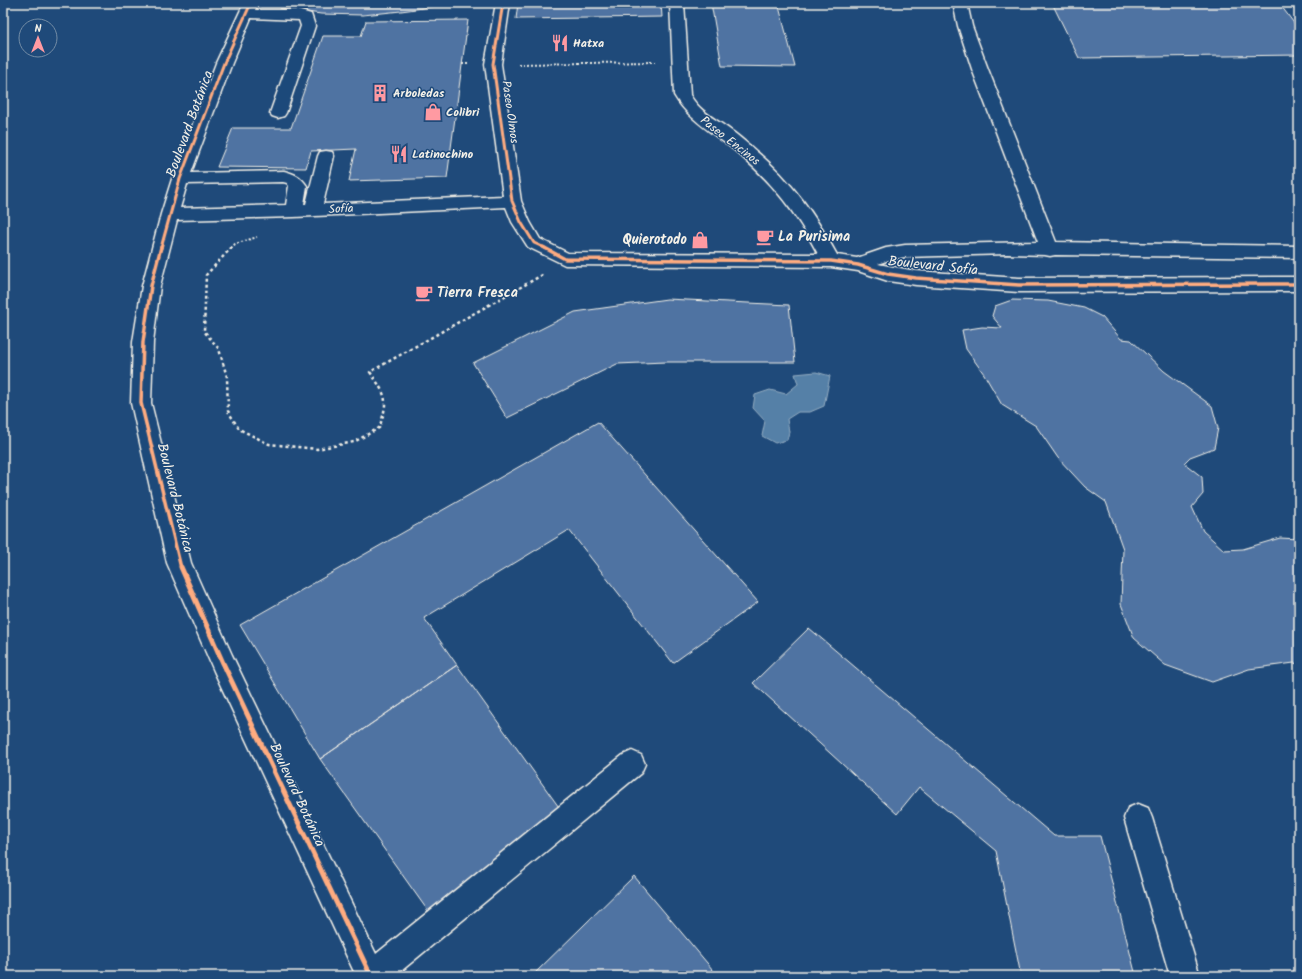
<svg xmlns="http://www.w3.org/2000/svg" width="1302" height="979" viewBox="0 0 1302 979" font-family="Kalam,sans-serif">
<rect width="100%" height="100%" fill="#1f4a7a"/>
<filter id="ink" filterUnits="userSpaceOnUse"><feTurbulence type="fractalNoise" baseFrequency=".025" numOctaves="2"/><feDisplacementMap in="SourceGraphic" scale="8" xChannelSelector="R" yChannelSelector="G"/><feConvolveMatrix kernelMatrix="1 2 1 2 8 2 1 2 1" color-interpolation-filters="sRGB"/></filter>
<g filter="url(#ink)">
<path fill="#5580a7" stroke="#95adc1" d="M816,372L830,376L824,406L810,412H798L787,419L789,432L787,440L775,443L762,436L765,421L753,408L755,395L770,390L786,394L798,384L795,374Z"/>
<path fill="#4f73a2" stroke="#f4f1e8" d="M282,3H445V5L401,11L363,15L321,14L280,8Z
M518,3H661L662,17L516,19Z
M711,3H778L795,67L722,66Z
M1052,3H1279L1299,30V55L1079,58Z
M468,20L447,178L349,181L356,149L311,151L306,168L217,167L233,128H291L323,36H361L366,21Z
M667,299L789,305L795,362H666L617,364L507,418L473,363L575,312Z
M1012,300L1048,301L1084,308L1102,317L1121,339L1131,340L1164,371L1212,406L1218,428L1214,448L1190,457L1184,463L1202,477L1203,494L1192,507L1203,531L1224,550L1243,549L1280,538L1299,539V664L1294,663L1249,669L1212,682L1165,665L1134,638L1121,604L1123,549L1106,502L1085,487L1058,458L1036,426L1002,405L984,374L966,349L962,330L982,327L1002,328L992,316L995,306Z
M598,422L758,602L673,663L569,530L424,618L457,665L320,759L240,625Z
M809,628L1054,836H1100L1136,976H1021L996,851L919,787L897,814L753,683Z
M457,665L561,810L428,911L320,759Z
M634,876L718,976H532Z"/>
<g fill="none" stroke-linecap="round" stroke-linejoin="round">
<g stroke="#f4f1e8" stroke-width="3">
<path id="minor" d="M244,3H258L255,10H297L311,14L315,26L286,113L284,116L278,118L272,116L270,113L301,26L299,20L251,18L232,63L191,173L284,171C295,174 300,176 307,186L304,204H306L318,156L320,152L326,151L332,152L334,156L323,204L503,196L485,64L496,3H510L501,64L521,201L530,222L540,239L568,253L818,254C797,214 774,184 739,154C717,135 689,121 674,95L670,3H684L690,95C699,111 714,118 729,129C739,136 748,144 757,152C792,181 816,216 837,255L857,258L886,248L905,245L1038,242L972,69L958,26L953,3H967L972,26L988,69L1056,242L1299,246V258L1055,255L1050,256L1045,255L1007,254L905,257L889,260L878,264L916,271L1019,278L1299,277V291L1019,292L916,285L888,281L858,271L831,267L565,265L528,247L512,222L506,207L294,217L177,220L160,286L153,342L151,403L191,563L232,655L376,954L623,755L632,751L641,755L645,764L641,773L395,976H356L214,671L167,563L131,403L133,342L142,286L161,214L172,179L216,63ZM283,182L287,183L289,186L286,205L180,208L187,184Z
M1138,804L1148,808L1152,818L1200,976H1170L1124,818L1128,808Z"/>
</g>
<path stroke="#f4f1e8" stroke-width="2" stroke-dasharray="2 2" stroke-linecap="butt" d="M462,64H469
M518,64L655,62
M231,248L235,244L257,237"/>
<path stroke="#f4f1e8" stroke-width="2.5" stroke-dasharray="3 3" stroke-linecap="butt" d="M232,247L206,275L204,331L219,349L227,377L228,411L239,429L269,444L317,449L354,442L379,428C389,400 387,396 370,372L544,274"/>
<use href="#minor" fill="#1f4a7a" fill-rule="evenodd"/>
<g stroke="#1f4a7a" stroke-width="5">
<path id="cycleway-far2" d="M503,3L493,64L512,201L521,222L534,243L545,248
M161,248L180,179L224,63L251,3"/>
</g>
<g stroke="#1f4a7a" stroke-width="6">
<path id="cycleway-far1" d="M161,247L151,286L143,342L141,403L181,568
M543,247L565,259L831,261L858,265L888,274L916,278L1019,285L1299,284"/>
</g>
<g stroke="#1f4a7a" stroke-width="8">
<path id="cycleway" d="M181,567L223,663L371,976"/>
</g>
<use href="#cycleway-far2" stroke="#ffac80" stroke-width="3"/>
<use href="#cycleway-far1" stroke="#ffac80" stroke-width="3.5"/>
<use href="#cycleway" stroke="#ffac80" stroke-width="5"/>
</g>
</g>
<defs>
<g id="restaurant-bare" transform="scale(1.38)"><path d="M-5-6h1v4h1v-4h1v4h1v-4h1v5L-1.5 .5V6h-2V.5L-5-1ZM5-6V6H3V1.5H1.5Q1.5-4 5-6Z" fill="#ff9aa2" stroke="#1f4a7a" stroke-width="2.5" paint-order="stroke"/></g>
<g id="building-bare" transform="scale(1.38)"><path d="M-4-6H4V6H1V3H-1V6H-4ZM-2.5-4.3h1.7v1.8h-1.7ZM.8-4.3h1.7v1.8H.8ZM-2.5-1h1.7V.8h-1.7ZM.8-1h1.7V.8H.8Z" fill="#ff9aa2" stroke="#1f4a7a" stroke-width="2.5" paint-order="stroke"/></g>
<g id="shop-bare" transform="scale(1.38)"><path d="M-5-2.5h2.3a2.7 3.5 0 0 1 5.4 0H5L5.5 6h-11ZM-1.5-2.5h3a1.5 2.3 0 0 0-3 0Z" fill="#ff9aa2" stroke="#1f4a7a" stroke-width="2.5" paint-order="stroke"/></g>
<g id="cafe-bare" transform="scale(1.38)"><path d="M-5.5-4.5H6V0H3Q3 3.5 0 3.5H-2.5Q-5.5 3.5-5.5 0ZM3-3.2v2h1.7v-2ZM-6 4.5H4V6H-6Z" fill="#ff9aa2" stroke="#1f4a7a" stroke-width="2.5" paint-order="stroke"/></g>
</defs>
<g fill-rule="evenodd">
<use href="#restaurant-bare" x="560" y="43"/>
<use href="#building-bare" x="380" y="93"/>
<use href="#shop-bare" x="433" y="112"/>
<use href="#restaurant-bare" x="399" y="154"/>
<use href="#cafe-bare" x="765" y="237"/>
<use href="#shop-bare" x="700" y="240"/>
<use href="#cafe-bare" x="424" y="293"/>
</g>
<g text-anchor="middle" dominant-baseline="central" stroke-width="3" stroke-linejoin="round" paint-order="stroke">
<g font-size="12" font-weight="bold" fill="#f4f1e8" stroke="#1f4a7a" text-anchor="start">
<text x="573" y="43">Hatxa</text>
<text x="393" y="93">Arboledas</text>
<text x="446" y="112">Colibri</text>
<text x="412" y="154">Latinochino</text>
</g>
<g font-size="12" fill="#f4f1e8" stroke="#1f4a7a">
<text transform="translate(510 112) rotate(82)">Paseo Olmos</text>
<text transform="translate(730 141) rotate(38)">Paseo Encinos</text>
<text transform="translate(341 209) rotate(-3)">Sofía</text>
</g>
<g font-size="14" fill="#f4f1e8" stroke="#1f4a7a">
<text transform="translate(190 124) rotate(-70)">Boulevard Botánica</text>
<text transform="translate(933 266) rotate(6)">Boulevard Sofía</text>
<text transform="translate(175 498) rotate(76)">Boulevard Botánica</text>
<text transform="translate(297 795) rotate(65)">Boulevard Botánica</text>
</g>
<g font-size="14" font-weight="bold" fill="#f4f1e8" stroke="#1f4a7a" text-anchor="start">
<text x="778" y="237">La Purisima</text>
<text x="687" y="240" text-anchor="end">Quierotodo</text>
<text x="437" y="293">Tierra Fresca</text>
</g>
</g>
<rect width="1302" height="979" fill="none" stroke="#1f4a7a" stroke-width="16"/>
<rect x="8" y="8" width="1286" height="963" fill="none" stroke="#f4f1e8" stroke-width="1.5" filter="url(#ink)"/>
<g transform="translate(38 38)"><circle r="19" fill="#1f4a7a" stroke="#748da6"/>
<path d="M0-3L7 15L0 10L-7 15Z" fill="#ff9aa2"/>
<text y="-6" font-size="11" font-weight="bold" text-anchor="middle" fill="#f4f1e8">N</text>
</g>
</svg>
